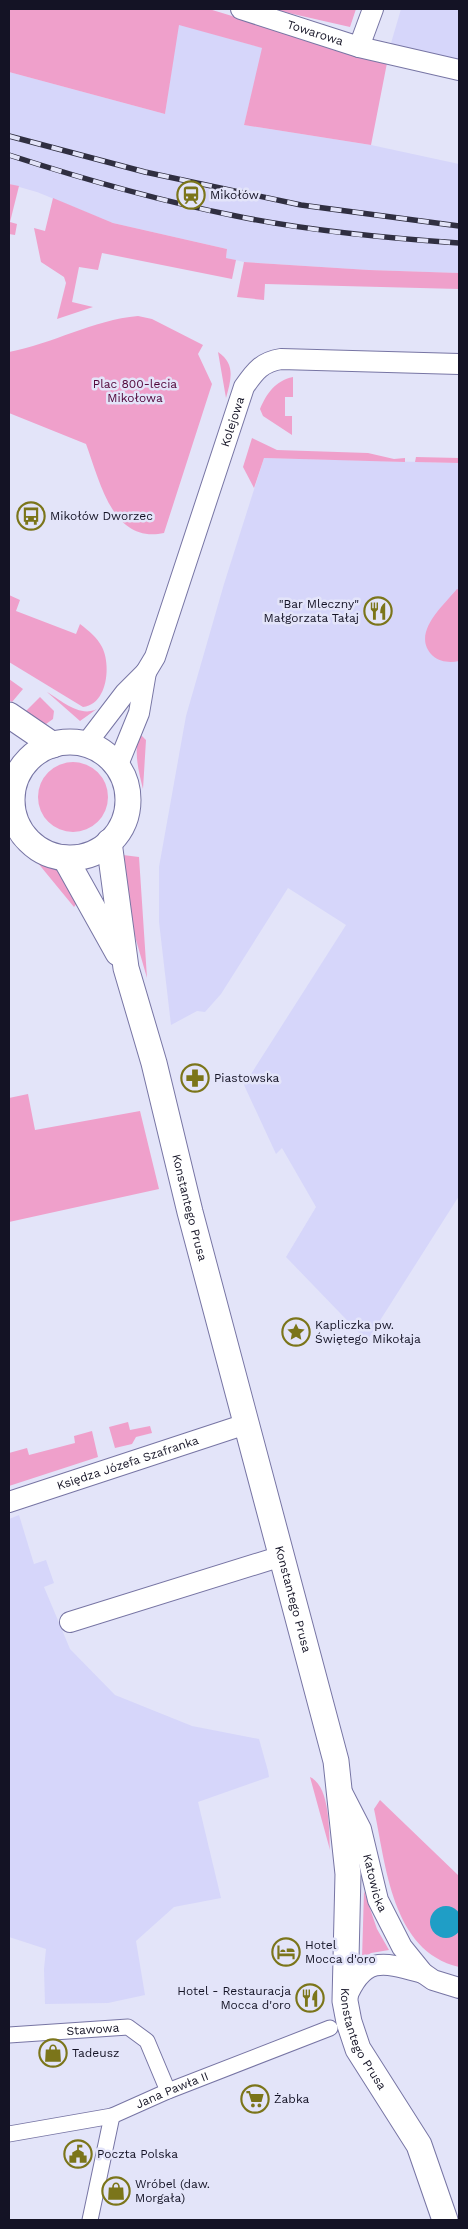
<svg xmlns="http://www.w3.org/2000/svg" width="468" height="2229" viewBox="0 0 468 2229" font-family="'Work Sans',sans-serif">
<rect width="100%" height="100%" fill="#e3e4f9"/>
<path fill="#d6d6fa" d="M401,9H459V64L389,50Z
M178,24L263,48L244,125L371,145L459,164V273L369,270L244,262L226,258L227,249L113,223L37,192L9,184V72L165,114Z
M264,458L459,463V1196L367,1341L286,1257L316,1207L282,1148L276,1154L244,1085L346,925L288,888L221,994L205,1012L197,1011L171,1025L159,922V867L186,716L224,584Z
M19,1515L34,1564L46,1560L54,1583L44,1587L70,1649L115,1695L192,1726L259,1739L268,1771L269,1777L198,1802L221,1898L174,1907L136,1941L145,1995L108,2003L45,2004L44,1969L46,1949L9,1937V1519Z"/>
<path fill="#efa0cb" d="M9,9H209L387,63L371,145L244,125L262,48L179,25L165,114L9,72Z
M271,9H356L350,27Z
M9,184L19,186L10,222L17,224L15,235L9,234Z
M53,198L113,223L227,249L226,258L236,260L232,279L102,253L98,270L79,267L72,302L93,307L57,319L66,283L64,277L41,262L34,228L45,231Z
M244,262L369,270L459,273V289L265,284L264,300L237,297Z
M138,316L152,319L203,345L198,354L212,384L164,533C112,544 100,481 86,444L9,413V352C52,344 93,320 138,316Z
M218,352C236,364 231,380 226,398Z
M293,377V397H285V416H292V435L263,416L260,409C267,393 275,381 293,377Z
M252,438L277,450L368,453L394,459L405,458V462L264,458L254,488L243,467Z
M416,457L459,458V463L415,462Z
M457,589L459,590V661C450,663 440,662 433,656C410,634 443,606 457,589Z
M9,595L20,600L16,611L76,634L80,624C89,631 97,637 102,647C111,664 108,704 83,707L9,662Z
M9,679L23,689L12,702L9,700Z
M47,692C62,701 84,721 101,706L80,721Z
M40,697L54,711L53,719L46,724L24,713Z
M139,733L146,740L143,789C138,769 134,753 139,733Z
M38 797a35 35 0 1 1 70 0a35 35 0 1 1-70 0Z
M28,851L58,868L80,899L74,907Z
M123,855L139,857L147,978L132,926Z
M28,1094L35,1130L140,1111L159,1189L9,1222V1098Z
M128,1422L130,1430L150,1426L152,1433L136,1437L132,1444L115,1448L109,1427Z
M92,1431L98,1457L9,1486V1453L27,1448L29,1455L75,1443L74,1436Z
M310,1777C330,1786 329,1830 330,1850Z
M380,1800L459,1876V1967C391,1951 386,1864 374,1809Z
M364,1891L377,1929L389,1950L371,1953L362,1959Z"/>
<path fill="#1f9ec6" d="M430 1922a16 16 0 1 1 32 0a16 16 0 1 1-32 0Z"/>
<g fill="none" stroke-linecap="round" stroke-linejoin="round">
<g stroke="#7775a4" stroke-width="17">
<g id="pedestrian">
<path id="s1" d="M9,2035L128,2027L147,2041L168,2091"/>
<path id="s2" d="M9,2134L112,2116L168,2091L330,2028"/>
<path d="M90,2220L112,2116"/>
</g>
</g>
<g stroke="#7775a4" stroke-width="22">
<g id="minor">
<path id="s3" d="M241,9L359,47L373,9"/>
<path d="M359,47L459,70"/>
<path id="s4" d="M86,744L125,693L146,672L155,657L244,387C255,371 262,362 281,359L459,364"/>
<path d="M117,767L139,713L146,672"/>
<path id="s5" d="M9,1502L246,1424"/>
<path d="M70,1622L282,1556"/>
<path id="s6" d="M343,1794L361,1829L378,1900L402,1947L423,1973L433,1980L459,1988"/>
<path d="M346,1999C364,1955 383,1962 423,1973"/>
</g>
</g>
<g stroke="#7775a4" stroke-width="27">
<g id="tertiary">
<path d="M9,715L53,745"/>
<circle cx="70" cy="800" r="58"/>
<path id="s7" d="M109,842L126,968L154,1063L190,1212L336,1761L348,1874L345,2001L349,2022L358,2049L419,2145L445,2220"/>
<path d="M65,858L118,953"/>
</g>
</g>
<use href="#pedestrian" stroke="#fff" stroke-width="15"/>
<use href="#minor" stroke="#fff" stroke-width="20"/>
<use href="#tertiary" stroke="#fff" stroke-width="25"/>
<g stroke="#302f41" stroke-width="5.5">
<path id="rail" d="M9,136L145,172L301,205L459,226
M9,155C83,179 160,201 236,216C309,231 385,238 459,243"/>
</g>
<use href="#rail" stroke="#e3e4f9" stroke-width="4" stroke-dasharray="11" stroke-linecap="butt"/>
</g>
<defs>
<g id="station-ring" transform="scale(1.4375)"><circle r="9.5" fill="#e3e4f9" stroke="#7b751a" stroke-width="1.5"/><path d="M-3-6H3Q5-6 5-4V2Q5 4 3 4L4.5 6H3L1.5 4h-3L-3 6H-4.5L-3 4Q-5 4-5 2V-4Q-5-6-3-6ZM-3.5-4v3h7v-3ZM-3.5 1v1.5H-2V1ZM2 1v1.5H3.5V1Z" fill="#7b751a"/></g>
<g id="bus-ring" transform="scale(1.4375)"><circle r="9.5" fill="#e3e4f9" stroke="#7b751a" stroke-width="1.5"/><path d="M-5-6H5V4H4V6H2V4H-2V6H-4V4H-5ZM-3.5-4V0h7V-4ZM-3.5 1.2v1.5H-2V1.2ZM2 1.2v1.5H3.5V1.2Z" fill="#7b751a"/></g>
<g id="restaurant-ring" transform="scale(1.4375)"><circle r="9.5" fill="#e3e4f9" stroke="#7b751a" stroke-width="1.5"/><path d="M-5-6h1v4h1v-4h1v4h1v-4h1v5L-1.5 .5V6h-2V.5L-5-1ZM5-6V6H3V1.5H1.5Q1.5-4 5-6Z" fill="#7b751a"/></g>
<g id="pharmacy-ring" transform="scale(1.4375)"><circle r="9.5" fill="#e3e4f9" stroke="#7b751a" stroke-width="1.5"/><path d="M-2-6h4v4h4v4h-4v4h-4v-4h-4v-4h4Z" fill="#7b751a"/></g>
<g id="sight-ring" transform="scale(1.4375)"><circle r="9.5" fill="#e3e4f9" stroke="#7b751a" stroke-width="1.5"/><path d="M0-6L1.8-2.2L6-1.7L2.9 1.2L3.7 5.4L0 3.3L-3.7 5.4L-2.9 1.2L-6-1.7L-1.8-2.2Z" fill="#7b751a"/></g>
<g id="hotel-ring" transform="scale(1.4375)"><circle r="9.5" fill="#e3e4f9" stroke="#7b751a" stroke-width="1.5"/><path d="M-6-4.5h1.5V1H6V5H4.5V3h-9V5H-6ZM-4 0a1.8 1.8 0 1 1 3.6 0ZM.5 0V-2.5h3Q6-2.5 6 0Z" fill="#7b751a"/></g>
<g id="shop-ring" transform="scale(1.4375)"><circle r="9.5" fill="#e3e4f9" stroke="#7b751a" stroke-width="1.5"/><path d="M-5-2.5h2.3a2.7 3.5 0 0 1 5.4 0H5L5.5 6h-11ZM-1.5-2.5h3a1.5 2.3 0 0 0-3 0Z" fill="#7b751a"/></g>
<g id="supermarket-ring" transform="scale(1.4375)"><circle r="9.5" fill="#e3e4f9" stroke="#7b751a" stroke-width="1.5"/><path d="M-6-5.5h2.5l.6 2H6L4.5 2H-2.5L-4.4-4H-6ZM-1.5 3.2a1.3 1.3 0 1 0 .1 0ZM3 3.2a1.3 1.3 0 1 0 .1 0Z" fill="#7b751a"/></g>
<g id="civic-ring" transform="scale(1.4375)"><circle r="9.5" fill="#e3e4f9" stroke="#7b751a" stroke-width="1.5"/><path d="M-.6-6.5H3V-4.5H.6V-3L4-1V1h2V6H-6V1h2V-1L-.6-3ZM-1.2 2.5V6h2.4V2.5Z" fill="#7b751a"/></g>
</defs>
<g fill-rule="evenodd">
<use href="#station-ring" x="191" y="195"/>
<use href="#bus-ring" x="31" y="516"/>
<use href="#restaurant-ring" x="378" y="611"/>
<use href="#pharmacy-ring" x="195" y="1078"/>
<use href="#sight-ring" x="296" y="1332"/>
<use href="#hotel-ring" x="286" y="1952"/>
<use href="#restaurant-ring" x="310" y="1998"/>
<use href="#shop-ring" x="53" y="2053"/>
<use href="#supermarket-ring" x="255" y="2099"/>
<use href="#civic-ring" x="78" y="2154"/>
<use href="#shop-ring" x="116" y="2191"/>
</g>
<g text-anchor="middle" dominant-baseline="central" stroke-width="5" stroke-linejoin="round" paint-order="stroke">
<g font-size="12" fill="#141325" stroke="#e3e4f9">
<text stroke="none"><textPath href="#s3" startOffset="78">Towarowa</textPath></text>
<text stroke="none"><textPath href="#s4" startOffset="359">Kolejowa</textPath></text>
<text stroke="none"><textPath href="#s7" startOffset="375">Konstantego Prusa</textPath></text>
<text stroke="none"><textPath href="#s5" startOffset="125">Księdza Józefa Szafranka</textPath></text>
<text stroke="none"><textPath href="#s7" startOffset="780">Konstantego Prusa</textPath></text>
<text stroke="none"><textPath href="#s6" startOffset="95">Katowicka</textPath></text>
<text stroke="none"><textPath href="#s1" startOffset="84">Stawowa</textPath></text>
<text stroke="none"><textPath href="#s7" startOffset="1230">Konstantego Prusa</textPath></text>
<text stroke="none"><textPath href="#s2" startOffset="170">Jana Pawła II</textPath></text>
</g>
<g font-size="12" fill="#141325" stroke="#e3e4f9" text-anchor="start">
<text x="210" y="195">Mikołów</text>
<text x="50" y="516">Mikołów Dworzec</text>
<text x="359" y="604" text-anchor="end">"Bar Mleczny"<tspan x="359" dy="14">Małgorzata Tałaj</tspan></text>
<text x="214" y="1078">Piastowska</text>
<text x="315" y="1325">Kapliczka pw.<tspan x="315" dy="14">Świętego Mikołaja</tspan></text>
<text x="305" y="1945">Hotel<tspan x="305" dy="14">Mocca d'oro</tspan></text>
<text x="291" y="1991" text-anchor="end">Hotel - Restauracja<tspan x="291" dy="14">Mocca d'oro</tspan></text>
<text x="72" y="2053">Tadeusz</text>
<text x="274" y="2099">Żabka</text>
<text x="97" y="2154">Poczta Polska</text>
<text x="135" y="2184">Wróbel (daw.<tspan x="135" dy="14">Morgała)</tspan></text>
</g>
<g font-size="12" fill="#500438" stroke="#e3e4f9">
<text x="135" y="384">Plac 800-lecia<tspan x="135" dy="14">Mikołowa</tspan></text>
</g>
</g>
<rect width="468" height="2229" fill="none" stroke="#141325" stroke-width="20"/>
</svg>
